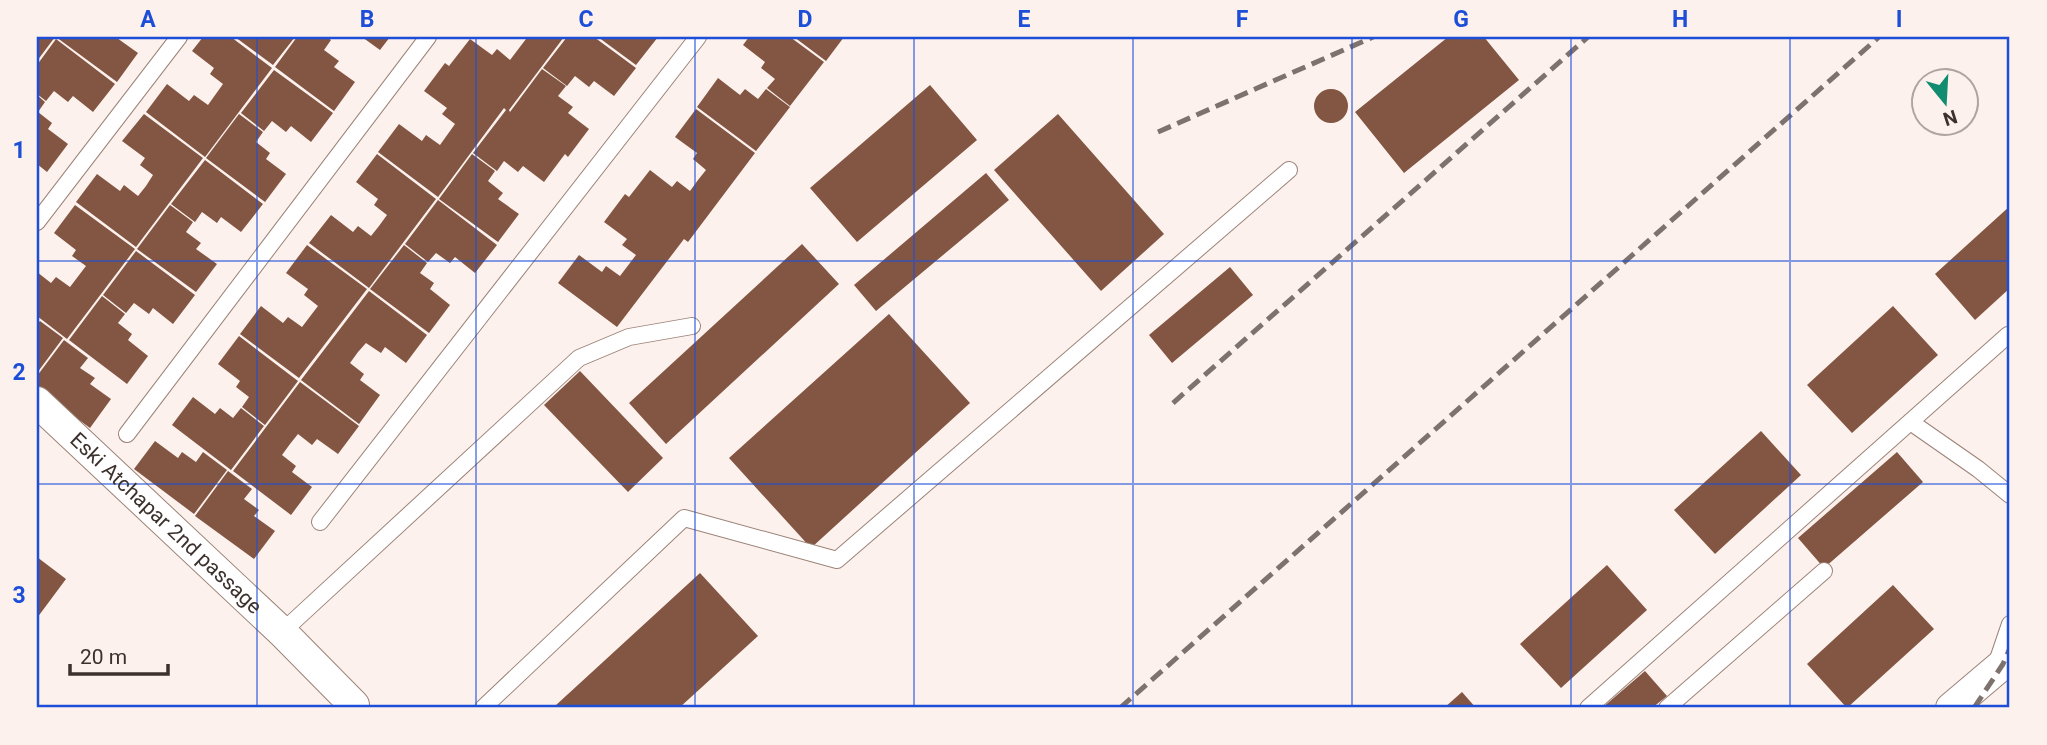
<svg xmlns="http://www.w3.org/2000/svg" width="2047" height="745" viewBox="0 0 2047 745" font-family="Roboto,sans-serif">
<rect width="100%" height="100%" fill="#fdf1ed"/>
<path fill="#825643" d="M37,37H55L37,61Z
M56,37H118L117,38L138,53L117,82Z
M203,37H231L272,68L205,157L146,112L167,84L189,101L194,95L208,105L223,84L210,74L214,68L192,51Z
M235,37H295L273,65Z
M297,37H327L331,40L324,50L339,61L334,67L355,82L334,111L275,67Z
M362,37H390L380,50Z
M523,37H564L509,110L510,112L542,69L566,86L558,96L573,107L568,113L589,129L568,157L565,154L544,182L523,166L518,172L504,161L497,171L473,153L506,110L504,108L438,197L378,152L399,124L422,141L426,135L440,145L455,124L442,114L447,108L424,91L445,63L449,66L470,39L492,55L497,49L510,60L526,39Z
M567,37H594L636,68L614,96L594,81L589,87L575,76L567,86L543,68Z
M598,37H658L636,65Z
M749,37H790L824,62L790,106L767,88L775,79L761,68L765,62L743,45Z
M794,37H844L826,61Z
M1448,37H1484L1519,80L1404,173L1355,112Z
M56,39L115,84L93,112L73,96L68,102L54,91L46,101L37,94V65Z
M274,70L333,113L311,142L291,126L286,132L272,121L264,131L241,113Z
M718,78L740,95L745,89L758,99L766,89L790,107L756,151L697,107Z
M930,85L977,140L857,242L810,188Z
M1314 106a17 17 0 1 1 34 0a17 17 0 1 1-34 0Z
M37,95L45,102L38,112L52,123L48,129L68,144L47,172L37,164Z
M696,109L755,153L688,242L684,239L617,327L558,283L579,255L602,272L606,266L620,276L636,255L622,245L627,239L604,222L625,194L629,197L650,170L672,187L677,181L690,191L698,180L706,170L693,159L697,153L675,137Z
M144,114L203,158L136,247L76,202L97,174L120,191L124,185L138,196L146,186L153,175L140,165L145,158L122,141Z
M239,114L263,132L256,142L270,153L266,159L286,174L265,202L206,158Z
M1058,114L1164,234L1101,291L994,170Z
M377,154L436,199L369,288L309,243L331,215L353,232L358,226L371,236L379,226L387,215L374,205L378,199L356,182Z
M472,154L495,171L488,181L503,193L498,199L519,214L498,242L439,199Z
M205,160L263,204L241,232L221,217L217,223L202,212L195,222L171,204Z
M986,173L1009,200L876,311L854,285Z
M438,200L497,245L475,273L455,257L450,263L436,253L428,262L405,244Z
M75,205L135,249L67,339L37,316V272L51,283L56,277L70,287L86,266L72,256L76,250L54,233Z
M170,205L193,222L186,232L201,243L196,249L217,264L196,292L137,249Z
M2010,206V288L1975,320L1935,274Z
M802,244L839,284L666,444L629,403Z
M307,245L367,289L299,378L240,334L261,306L283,323L288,317L302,327L318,306L304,295L308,289L286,273Z
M404,245L427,263L420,273L434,283L430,289L450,305L429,333L370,289Z
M136,251L195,295L173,324L153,308L149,314L134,303L126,313L103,295Z
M1230,267L1253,295L1172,363L1149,335Z
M369,291L427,335L406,363L385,347L381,353L366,343L358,352L350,363L364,374L360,380L380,395L359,424L301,380Z
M102,296L125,314L118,323L132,334L128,340L148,356L127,384L69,340Z
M1893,306L1938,355L1852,433L1807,385Z
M889,314L970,403L811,548L729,458Z
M40,321L63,338L37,373V324Z
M239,336L298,381L265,425L242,407L249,397L236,387L240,381L218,364Z
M64,340L88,358L80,368L95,378L90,384L111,399L90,428L37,389V376Z
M580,371L663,458L628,492L544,405Z
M300,382L359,426L338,454L317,439L312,445L298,434L290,444L282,455L296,466L292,472L312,487L291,515L233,471Z
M193,397L215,414L220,408L233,418L241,408L264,426L231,470L172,425Z
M1761,431L1801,475L1715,554L1674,510Z
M155,441L178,458L182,452L196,462L203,452L227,470L194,514L134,469Z
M1897,452L1923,482L1824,568L1798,538Z
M228,471L252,489L244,499L259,510L254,516L275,531L254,559L195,516Z
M37,557L66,579L37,618Z
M1607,565L1647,610L1561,688L1520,644Z
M700,573L758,636L679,708H558L555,706Z
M1893,585L1934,629L1847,708L1807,664Z
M1645,671L1667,696L1652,708H1602Z
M1462,692L1476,708H1444Z"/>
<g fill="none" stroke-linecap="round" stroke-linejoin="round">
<g stroke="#9c8378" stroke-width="18">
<path id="lane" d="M37,222L179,37
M1912,423L1978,469L2010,495
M127,434L428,37
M320,522L698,37
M282,632L579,358L629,337L692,326
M1996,665L2010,624
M483,708L684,518L837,560L1289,170
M1588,708L2008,335
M1667,708L1824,571"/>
</g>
<g stroke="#9c8378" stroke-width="32">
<g id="street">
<path id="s1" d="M37,402L282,632L354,705L350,708"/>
<path d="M1951,708L2010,658"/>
</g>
</g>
<use href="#lane" stroke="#fff" stroke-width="16"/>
<use href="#street" stroke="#fff" stroke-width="30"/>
<path stroke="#7e726e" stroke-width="5" stroke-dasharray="14 7" stroke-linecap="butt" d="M1158,132L1373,37
M1173,403L1588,37
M1120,708L1879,37
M1974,708L2003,664L2010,648"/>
</g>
<path fill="none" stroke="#1d4ed8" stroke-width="2" stroke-opacity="0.55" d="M257,37V708M476,37V708M695,37V708M914,37V708M1133,37V708M1352,37V708M1571,37V708M1790,37V708M37,261H2010M37,484H2010"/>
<g text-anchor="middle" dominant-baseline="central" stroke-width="7" stroke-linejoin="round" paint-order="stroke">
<g font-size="21" fill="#3c312d" stroke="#fdf1ed">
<text stroke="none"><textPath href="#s1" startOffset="177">Eski Atchapar 2nd passage</textPath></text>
</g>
</g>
<rect width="2047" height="745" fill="none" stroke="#fdf1ed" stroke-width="77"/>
<g transform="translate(1945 102) rotate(162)"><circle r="33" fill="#fdf1ed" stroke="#b0a4a0" stroke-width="2"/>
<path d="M0-5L12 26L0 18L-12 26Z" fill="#118c70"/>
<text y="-10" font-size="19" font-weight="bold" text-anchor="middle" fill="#3c312d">N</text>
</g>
<path d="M70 664v10h98v-10" fill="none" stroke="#3c312d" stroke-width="3.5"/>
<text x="80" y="664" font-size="21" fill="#3c312d" stroke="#fdf1ed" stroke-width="5" paint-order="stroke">20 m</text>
<rect x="38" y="38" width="1970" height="668" fill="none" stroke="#1d4ed8" stroke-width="2.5"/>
<g font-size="23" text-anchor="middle" font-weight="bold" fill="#1d4ed8">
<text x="148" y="27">A</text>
<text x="367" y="27">B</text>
<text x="586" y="27">C</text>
<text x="805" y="27">D</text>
<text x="1024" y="27">E</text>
<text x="1242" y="27">F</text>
<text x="1461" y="27">G</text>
<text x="1680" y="27">H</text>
<text x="1899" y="27">I</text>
<text x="19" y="158">1</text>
<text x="19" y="380">2</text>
<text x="19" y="603">3</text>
</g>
</svg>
